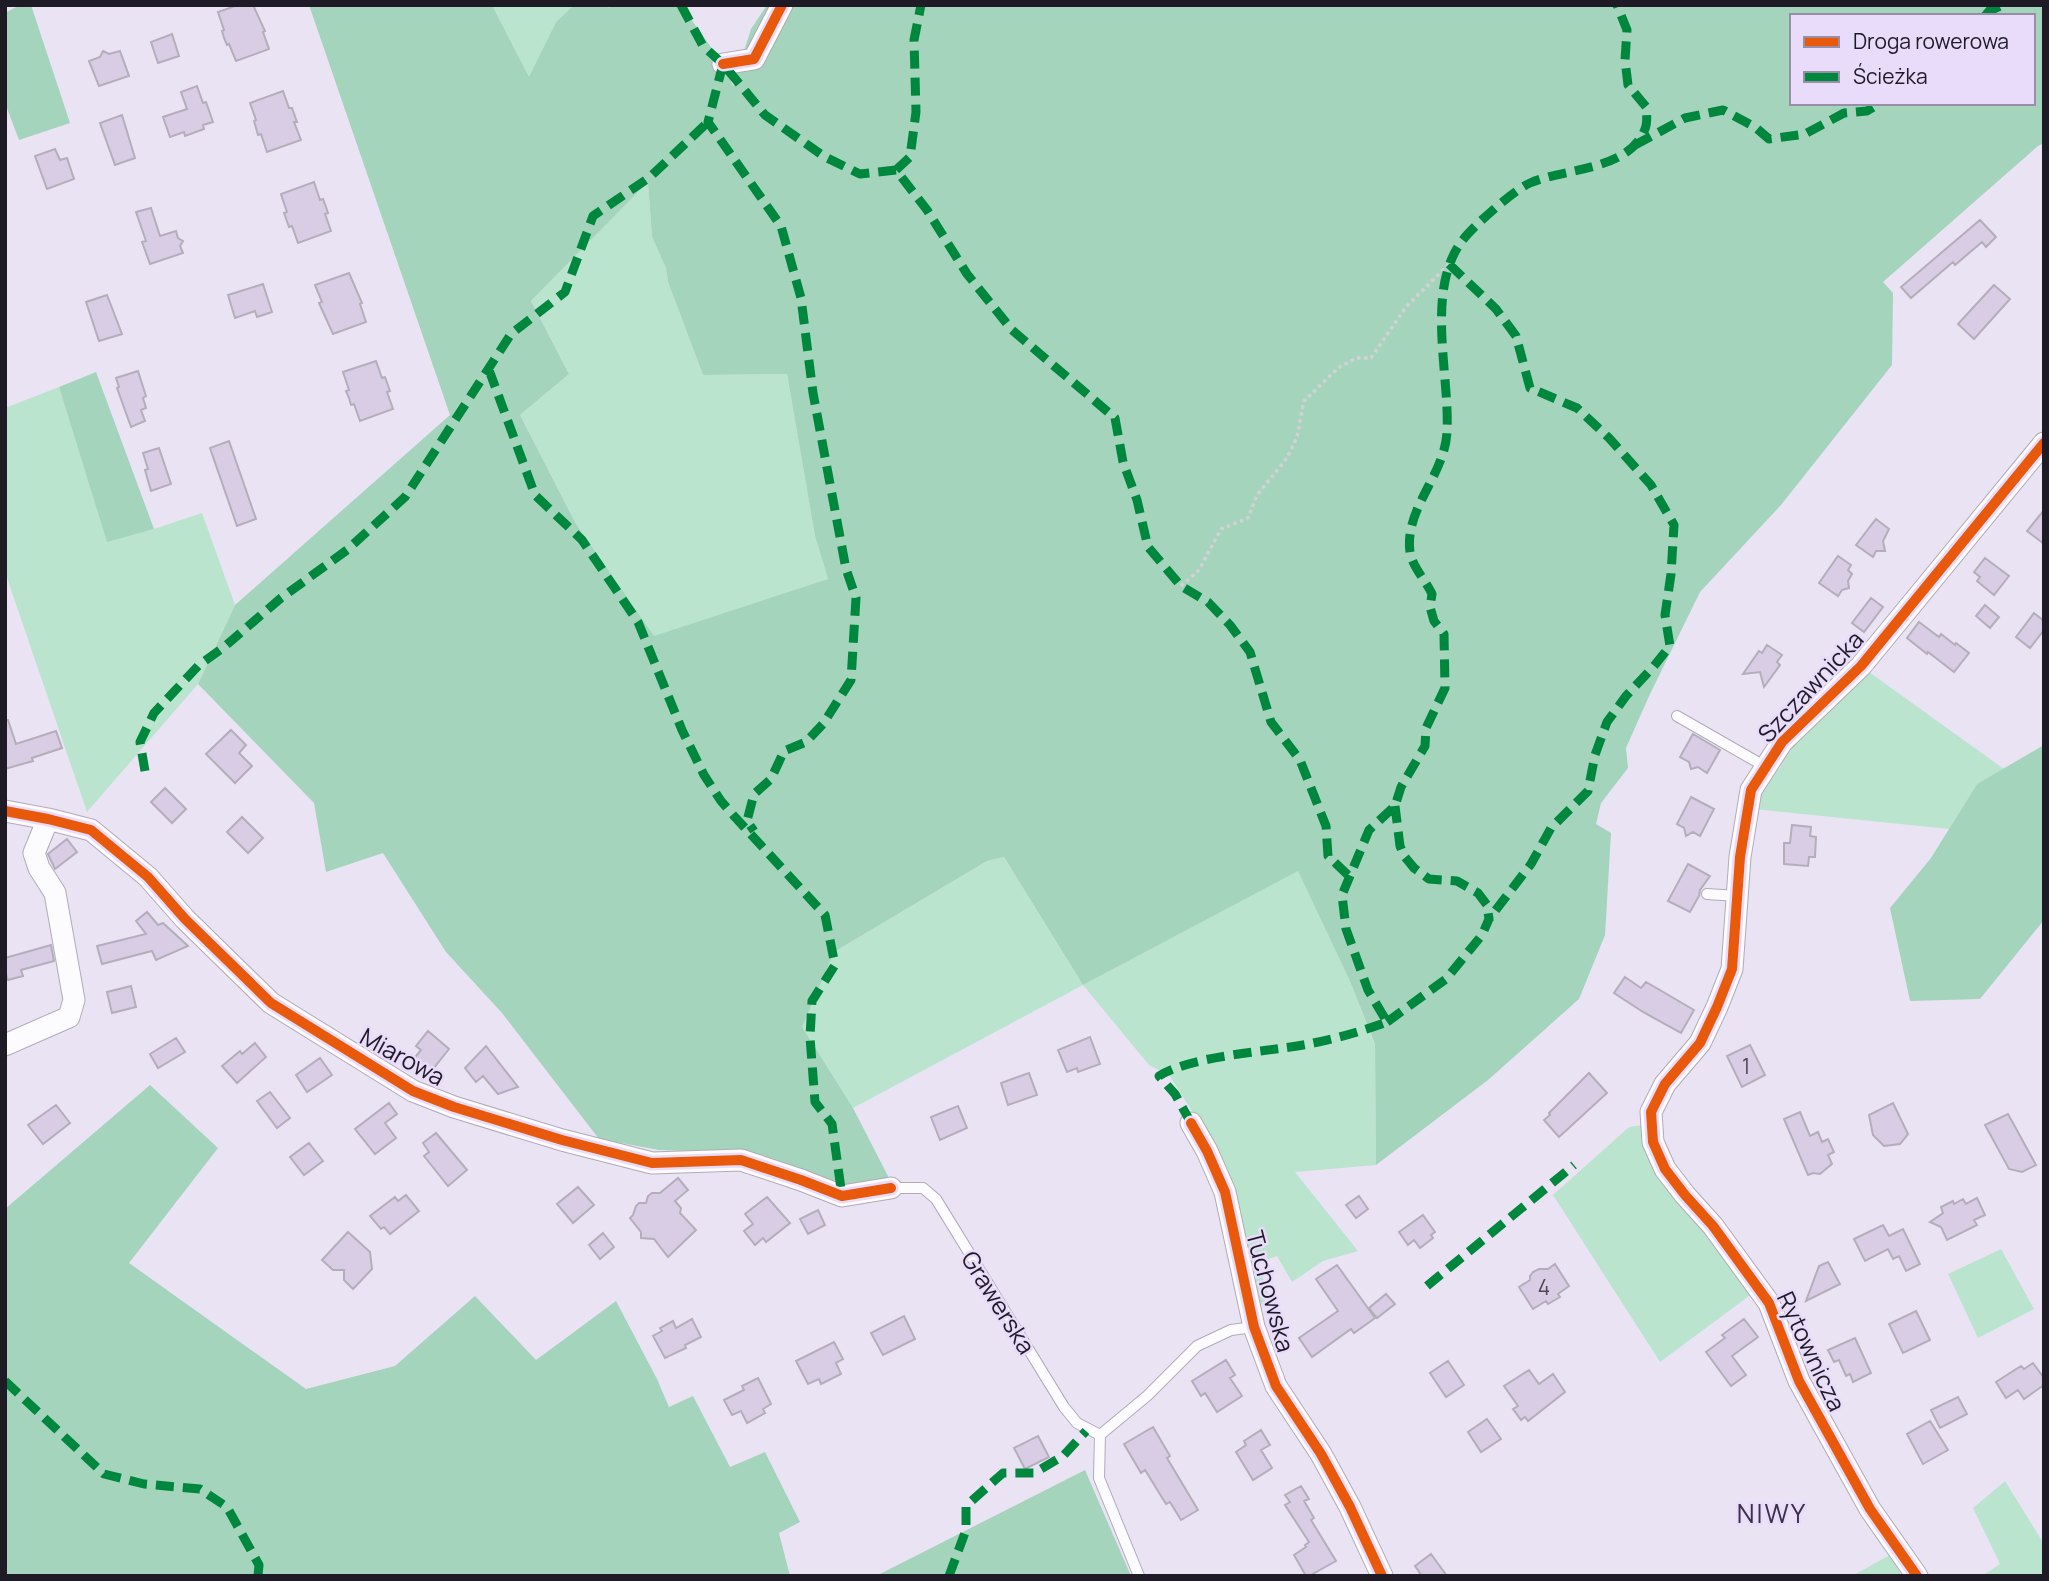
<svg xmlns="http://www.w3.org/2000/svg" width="2049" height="1581" viewBox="0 0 2049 1581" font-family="Manrope,sans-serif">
<rect width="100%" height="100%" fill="#eae3f4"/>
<path fill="#bbe4cf" d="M492,5H574L556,22L529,78Z
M648,182L652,237L666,268L668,282L703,375L787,374L815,536L828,579L654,637L576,524L520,415L569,374L531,301Z
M59,387L107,541L154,529L202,513L235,605L198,684L87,812L5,572V408Z
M1869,672L2004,769L1977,784L1949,829L1754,809L1764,781L1781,767L1780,751Z
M1004,857L1083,985L1298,870L1349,979L1375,1045L1376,1165L1295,1172L1358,1251L1323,1261L1292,1282L1277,1256L1258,1263L1269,1297L1255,1310L1218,1152L1169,1075L1149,1065L1083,985L853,1108L801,1027L834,952L987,861Z
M1643,1125L1648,1156L1672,1195L1696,1219L1753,1293L1660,1362L1553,1195L1629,1127Z
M2001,1249L2034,1309L1978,1338L1948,1274Z
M2005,1481L2044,1544V1576H1982L2000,1564L1973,1508Z
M1890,1555L1902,1576H1852Z"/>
<path fill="#a4d4bb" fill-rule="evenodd" d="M20,5H31L70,123L19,140L5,103V13Z
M309,5H492L529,77L556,22L574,5H607L608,8L610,5H681L723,64L733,86L751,29L767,5H2044V143L2038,146L1883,282L1893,293L1892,365L1781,505L1700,592L1650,694L1626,748L1628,768L1601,803L1596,824L1611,833L1605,935L1579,999L1488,1080L1376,1165L1375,1044L1349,979L1298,871L1083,985L1004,857L987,861L834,952L802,1027L853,1108L889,1178L850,1186L798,1174L749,1153L659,1150L599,1139L502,1013L446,952L383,853L326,872L314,803L198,684L235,605L450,415ZM1792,16H2033V103H1792ZM648,182L652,237L666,268L668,282L703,375L787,374L815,536L828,579L654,636L576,524L520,415L569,374L531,301Z
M96,372L154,529L107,542L59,387Z
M2044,745V920L1980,999L1910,1001L1890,908L1931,858L1977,784Z
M150,1085L218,1148L129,1263L306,1389L395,1366L475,1296L536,1360L616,1301L657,1379L669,1407L693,1396L730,1467L765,1452L800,1522L779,1533L790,1576H5V1209Z
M1085,1470L1131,1576H876Z"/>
<path fill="#d9cde5" stroke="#b4aeba" stroke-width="2" d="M238,5H253L265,31L263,32L269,49L236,61L229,44L227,45L224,38L222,31L224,30L218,12Z
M172,34L179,56L158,63L151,42Z
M103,51L109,54L120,51L129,76L99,86L89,61L100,57Z
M197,86L203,103L206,102L213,122L203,125L204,129L185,136L184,132L170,137L163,117L187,109L181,92Z
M283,91L289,108H292L297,122H294L301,140L267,152L261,134L258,135L254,121L256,120L250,103Z
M122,115L135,158L115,165L100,123Z
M55,149L60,160L67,158L74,179L47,189L35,156Z
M314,182L320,200L323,199L326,207L328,213L325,214L331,231L298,243L292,226L289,227L284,213L287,212L281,194Z
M151,208L160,236L176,231L178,238L183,241L180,246L183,253L150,264L142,242L146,241L136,212Z
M1980,220L1996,237L1986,247L1982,242L1955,265L1953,262L1911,298L1901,287Z
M349,273L362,303L360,304L366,322L333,334L319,303L322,302L315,285Z
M263,284L272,312L257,317L255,311L235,318L228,295Z
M1994,285L2010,299L1974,339L1958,324Z
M107,295L122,334L99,341L86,302Z
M376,361L382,378L385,377L390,391L387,392L393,409L360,421L354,404L351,405L349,398L346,391L349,390L343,372Z
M138,371L146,396L143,398L146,408L141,410L145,421L131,427L117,388L119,387L116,378Z
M229,441L256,519L237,526L210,448Z
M159,448L171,484L151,491L145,470L148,469L143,453Z
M2044,510V544L2027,531Z
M1876,519L1889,529L1883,541L1885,551H1876L1873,557L1856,545Z
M1838,556L1851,565L1848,570L1852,574L1848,581L1849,588L1842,590L1838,596L1819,583Z
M1985,558L2009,576L1994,595L1977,581L1980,577L1974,572Z
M1871,598L1883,607L1864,632L1852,623Z
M1985,605L1999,617L1990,628L1976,616Z
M2034,613L2044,621V630L2030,648L2016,637Z
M1919,622L1939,637L1941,634L1955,645L1956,643L1969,653L1954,672L1928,652L1927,654L1907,638Z
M1767,645L1782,655L1777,662L1780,665L1764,687L1760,672L1743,674L1759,651L1762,653Z
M5,720H8L16,744L56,731L62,748L32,758L33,761L5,769Z
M231,730L246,745L239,753L252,766L235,783L206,754Z
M1693,734L1720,750L1707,773L1698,767L1691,769L1689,762L1680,757Z
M165,788L186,809L172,823L151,802Z
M1691,797L1714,809L1700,836L1693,832L1686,836L1684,828L1677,824Z
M242,817L263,838L248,853L227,832Z
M1792,825L1811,827L1810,836L1816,837L1815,857H1809L1808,866L1784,864V843H1790Z
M67,839L77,852L55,869L48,854Z
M1688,864L1710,876L1700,890L1699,896L1690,912L1668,901Z
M147,912L158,925L163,923L188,946L156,960L152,951L102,964L97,946L146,934L136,921Z
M51,945L54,961L21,970L23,976L8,980L5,972V958Z
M1625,977L1641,988L1646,982L1694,1010L1681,1033L1643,1012L1614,993Z
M131,986L136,1007L112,1013L107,992Z
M428,1031L449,1049L429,1074L412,1061L421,1050L416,1046Z
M1090,1037L1100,1064L1078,1072L1077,1068L1067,1072L1058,1050Z
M176,1038L185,1052L158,1068L150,1054Z
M255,1043L266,1057L237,1083L222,1066L240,1051L242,1054Z
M1750,1045L1765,1075L1742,1087L1727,1056Z
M486,1046L518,1087L498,1094L483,1076L476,1082L465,1068Z
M320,1058L332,1075L307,1092L296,1075Z
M1029,1073L1037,1095L1008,1105L1001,1083Z
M1589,1073L1607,1093L1559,1137L1544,1120L1550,1115L1549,1113Z
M270,1092L290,1118L277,1128L257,1101Z
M389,1103L397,1114L385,1123L396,1138L375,1154L355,1129Z
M1893,1103L1908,1134L1900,1144L1884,1146L1873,1135L1869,1115Z
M56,1105L70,1123L43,1144L28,1125Z
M958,1106L967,1128L940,1140L931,1117Z
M1800,1112L1810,1136L1818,1132L1822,1142L1828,1139L1834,1152L1828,1155L1832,1164L1820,1174L1813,1173L1808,1175L1784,1119Z
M2008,1114L2036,1165L2022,1172L2009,1169L1985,1125Z
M436,1133L467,1170L448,1186L424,1156L429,1152L423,1143Z
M309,1143L323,1161L304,1175L290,1157Z
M678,1178L688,1190L675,1201L681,1208L680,1213L696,1230L668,1257L654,1239L641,1238V1232L630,1218L633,1215L636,1206L639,1203H646L648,1196L652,1193H660Z
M578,1187L594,1205L573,1223L557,1204Z
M406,1195L419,1211L390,1234L384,1227L381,1229L370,1216L395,1197L398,1201Z
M1359,1196L1368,1209L1356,1218L1346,1205Z
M767,1197L790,1223L766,1242L763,1238L755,1245L744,1231L753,1224L745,1214Z
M1977,1198L1985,1215L1974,1220L1977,1225L1947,1240L1941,1227L1930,1222L1943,1213L1941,1207L1953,1201L1954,1204L1963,1199L1966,1204Z
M818,1210L825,1225L808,1234L800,1219Z
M1423,1215L1435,1232L1431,1235L1433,1238L1420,1248L1414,1240L1408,1245L1399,1232Z
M1883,1225L1889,1236L1903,1229L1920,1264L1906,1271L1899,1256L1893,1259L1888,1249L1865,1261L1854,1239Z
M348,1232L370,1252L372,1269L353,1289L344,1280V1270H333L322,1260Z
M603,1233L614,1247L600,1259L589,1245Z
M1828,1262L1840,1284L1806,1301L1819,1266Z
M1555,1264L1569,1286L1558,1294L1560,1297L1548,1304L1546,1301L1533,1309L1519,1287L1530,1280V1276L1533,1272L1539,1269H1548Z
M1337,1265L1375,1318L1354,1333L1351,1329L1312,1357L1299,1338L1338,1311L1316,1279Z
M1386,1294L1395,1304L1377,1318L1369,1308Z
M1916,1311L1930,1340L1903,1353L1889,1324Z
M904,1316L915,1339L883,1355L871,1333Z
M692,1319L701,1337L685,1345L686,1348L665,1358L653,1336L662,1331L660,1328L673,1321L676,1328Z
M1744,1319L1758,1337L1732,1356L1746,1375L1731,1386L1706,1352L1725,1338L1722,1335Z
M1855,1338L1871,1373L1853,1382L1850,1374L1846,1376L1839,1360L1834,1362L1828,1350Z
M834,1342L843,1359L836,1363L841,1374L821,1384L819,1379L808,1384L796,1361Z
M1226,1360L1235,1375L1230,1378L1242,1396L1217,1412L1205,1393L1201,1396L1192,1381Z
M1448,1361L1464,1385L1446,1397L1430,1373Z
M2033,1363L2044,1378V1385L2024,1399L2018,1390L2006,1398L1996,1382L2021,1366L2024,1369Z
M1529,1370L1539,1384L1553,1374L1565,1392L1528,1421L1525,1417L1521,1420L1513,1409L1518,1406L1504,1386Z
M758,1378L771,1404L763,1409L765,1413L747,1423L741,1411L732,1415L724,1400L744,1390L742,1386Z
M1958,1397L1967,1414L1940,1428L1931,1410Z
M1487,1419L1501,1439L1481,1452L1468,1432Z
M1930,1421L1948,1450L1923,1464L1907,1434Z
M1153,1427L1170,1456L1167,1458L1198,1510L1181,1520L1170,1502L1166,1504L1145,1470L1141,1473L1124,1444Z
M1261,1430L1270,1445L1261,1450L1272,1468L1253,1480L1236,1452L1246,1445L1244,1441Z
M1038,1436L1049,1457L1025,1469L1014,1448Z
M1301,1486L1309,1499L1304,1501L1314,1518L1311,1520L1336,1561L1309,1576H1306L1294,1555L1306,1547L1305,1545L1309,1542L1285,1505L1290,1502L1285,1495Z
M1431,1554L1447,1576H1422L1415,1566Z"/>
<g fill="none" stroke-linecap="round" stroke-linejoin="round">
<g stroke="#b1abb9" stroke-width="12">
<path id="lane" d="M1677,716L1766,767
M1707,894L1737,896
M891,1188H923L936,1199L1064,1407L1077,1423L1100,1435
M1100,1435L1147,1396L1197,1346L1231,1330L1254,1327
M1100,1435L1099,1478L1139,1576"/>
</g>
<g stroke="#b1abb9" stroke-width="23">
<path id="street" d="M723,64L754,59L782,5
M5,811L48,819L91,830L148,877L185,919L271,1003L413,1091L454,1107L562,1140L652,1163L741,1160L801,1180L842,1196L891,1188
M5,1045L69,1017L74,1000L55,893L39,868L34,853L48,819
M1191,1123L1207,1151L1225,1192L1254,1327L1276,1386L1321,1454L1350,1507L1382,1576
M1917,1576L1870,1509L1799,1381L1769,1303L1713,1226L1685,1195L1665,1169L1653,1142L1651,1112L1665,1084L1700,1043L1717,1007L1732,969L1740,857L1751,790L1782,742L1861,666L2044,443"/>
</g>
<path stroke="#d3d1d5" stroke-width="3.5" stroke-dasharray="3.5 3.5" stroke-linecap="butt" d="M1181,586L1199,570L1221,529L1248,518L1257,495L1287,458L1297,437L1304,401L1338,368L1356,358H1371L1406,307L1449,264"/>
<use href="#lane" stroke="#fcfbfd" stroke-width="10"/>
<use href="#street" stroke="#fcfbfd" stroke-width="21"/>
<path stroke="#00873e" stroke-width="9" stroke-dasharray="18 9" stroke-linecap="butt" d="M681,5L703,46L723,64L765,115L825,157L860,174L896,170L927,210L967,274L1012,330L1115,418L1123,462L1137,500L1148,547L1181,586L1208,602L1230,625L1250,652L1271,722L1300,760L1326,826L1328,856L1349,876
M1985,16L1989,11L2003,5
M723,64L708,122L781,226L801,298L813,393L846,569L856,598L851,680L823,724L806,742L784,751L771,779L754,794L747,821L754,831
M1635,145L1685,118L1723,110L1755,127L1769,139L1805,134L1844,113L1867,111L1880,103
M896,170L910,157L916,112L914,40L921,5
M1449,264L1496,309L1516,336L1530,388L1577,408L1609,438L1651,485L1674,525L1671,574L1665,615L1670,646L1654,666L1626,696L1607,722L1595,755L1588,791L1551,828L1531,864L1489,919
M489,370L535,495L582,540L638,622L682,730L704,775L721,801L734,816L825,915L835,965L812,1001L810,1037L815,1102L832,1124L842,1196
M145,771L140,742L154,713L199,665L224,647L281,598L347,550L405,497L511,334L565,292L593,216L650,177L708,122
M1387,1022L1446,979L1482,935L1489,919L1487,905L1478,893L1457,881L1429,879L1414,868L1404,856L1400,846L1395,806
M1191,1123L1175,1094L1159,1076C1191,1056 1263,1052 1303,1045C1331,1040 1360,1032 1387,1022L1368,990L1346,929L1342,895L1369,830L1395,806L1401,787L1425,746L1426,728L1445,688L1444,634L1434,621L1430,607L1432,594C1426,581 1412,566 1410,552C1404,509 1445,475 1447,432C1450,375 1425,290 1462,241C1473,226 1514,190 1530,183C1564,168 1629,171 1645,129C1648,123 1646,114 1647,108L1628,85L1625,60L1627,30L1617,5
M1427,1286L1574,1165
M5,1381L104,1474L144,1484L200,1489L227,1507L259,1565L258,1576
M949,1576L966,1530V1506L1003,1473H1034L1063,1456L1086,1431"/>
<g stroke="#e9dcfb" stroke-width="15">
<path id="cycleway" d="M723,64L754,59L782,5
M5,811L48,819L91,830L148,877L185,919L271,1003L413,1091L454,1107L562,1140L652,1163L741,1160L801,1180L842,1196L891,1188
M1191,1123L1207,1151L1225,1192L1254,1327L1276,1386L1321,1454L1350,1507L1382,1576
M1917,1576L1870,1509L1799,1381L1769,1303L1713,1226L1685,1195L1665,1169L1653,1142L1651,1112L1665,1084L1700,1043L1717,1007L1732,969L1740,857L1751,790L1782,742L1861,666L2044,443"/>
</g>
<use href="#cycleway" stroke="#e8590c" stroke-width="10"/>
</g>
<g text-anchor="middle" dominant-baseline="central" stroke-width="5" stroke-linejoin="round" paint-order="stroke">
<g font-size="21" fill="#4e4856">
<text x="1746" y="1066">1</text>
<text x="1544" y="1287">4</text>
</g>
<g font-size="24" fill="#1f1b26" stroke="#e9dcfb">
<text transform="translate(1810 686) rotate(-47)">Szczawnicka</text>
<text transform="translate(403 1056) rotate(29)">Miarowa</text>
<text transform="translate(1271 1291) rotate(75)">Tuchowska</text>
<text transform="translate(999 1302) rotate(58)">Grawerska</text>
<text transform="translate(1812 1351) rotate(65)">Rytownicza</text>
</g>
<g font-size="26" letter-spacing="2" fill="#3b3049" stroke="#e9dcfb">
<text x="1772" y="1513">NIWY</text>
</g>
</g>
<rect width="2049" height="1581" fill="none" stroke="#1f1b26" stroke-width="14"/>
<rect x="1790" y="14" width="245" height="91" fill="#e9dcfb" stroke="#988fa6" stroke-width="2"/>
<rect x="1804" y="37" width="35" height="10" fill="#e8590c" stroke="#988fa6" stroke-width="2"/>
<text x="1853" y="49" font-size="21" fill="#1f1b26">Droga rowerowa</text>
<rect x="1804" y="72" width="35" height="10" fill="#00873e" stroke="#988fa6" stroke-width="2"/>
<text x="1853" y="84" font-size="21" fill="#1f1b26">Ścieżka</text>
</svg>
